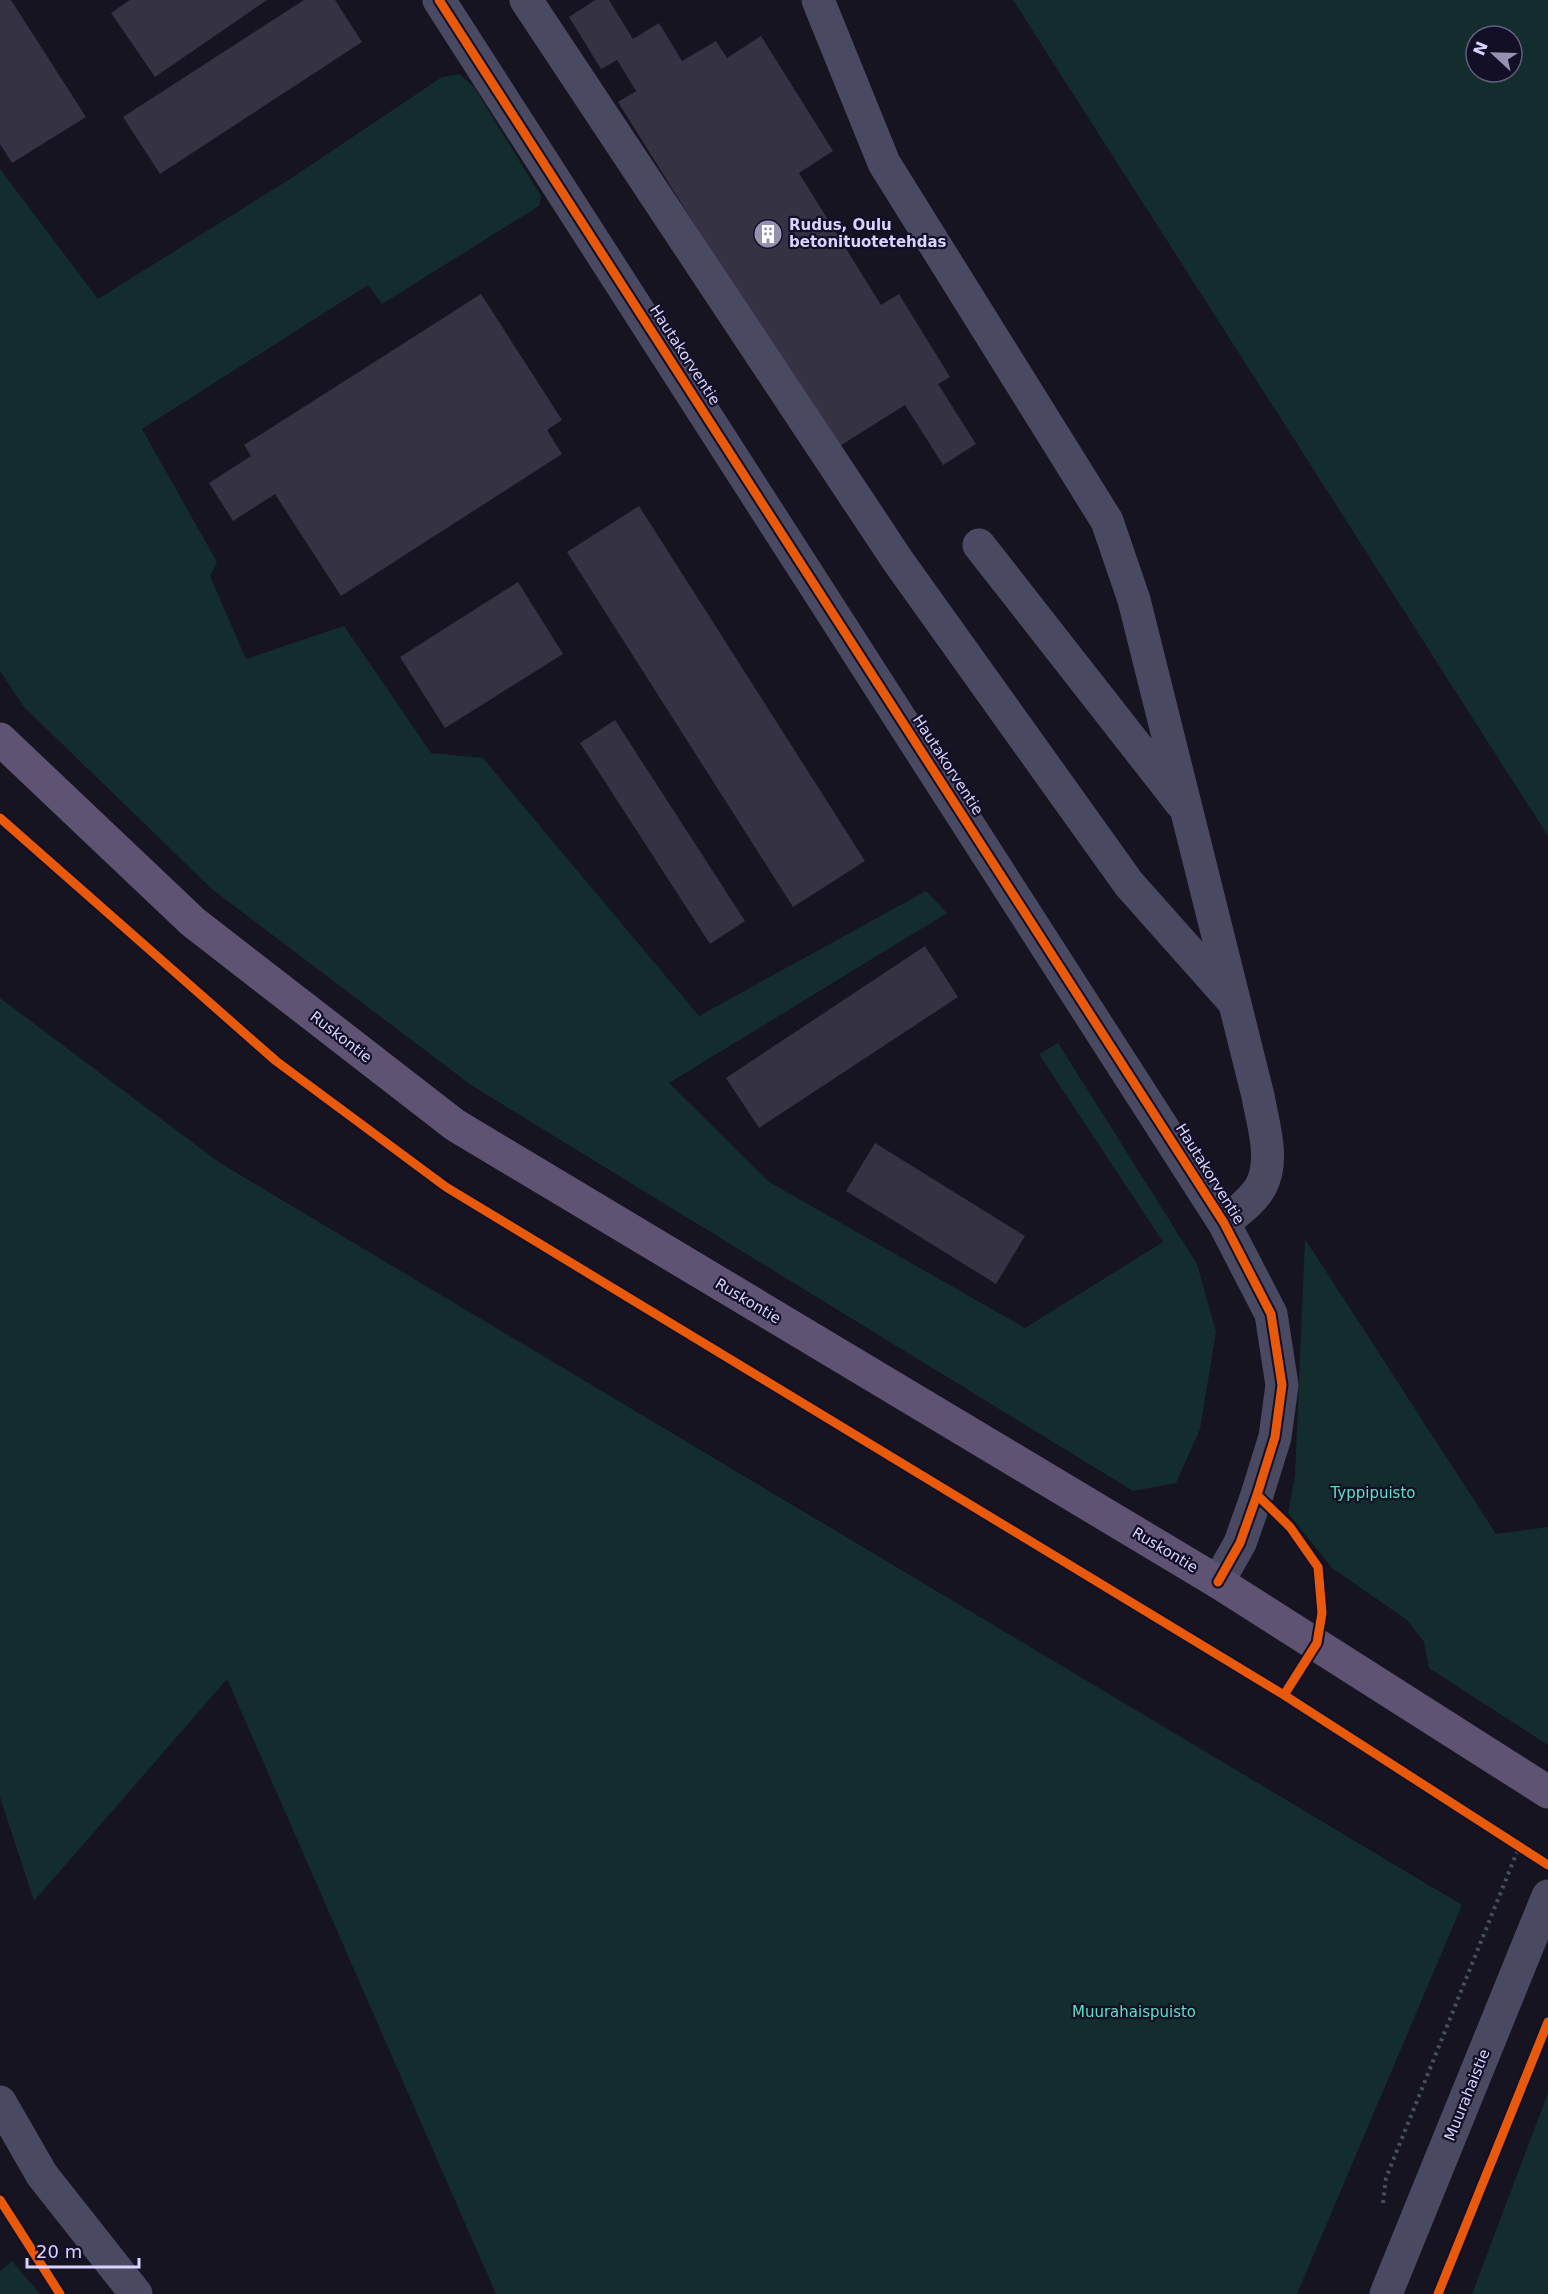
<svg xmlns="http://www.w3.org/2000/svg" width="1548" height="2294" viewBox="0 0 1548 2294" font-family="'DejaVu Sans',sans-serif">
<rect width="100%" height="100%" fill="#161421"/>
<path fill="#132c2d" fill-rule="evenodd" d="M1013,0H1548V836ZM1476,36H1512V72H1476Z
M459,74L474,87L541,196L539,206L382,304L368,285L142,429L217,562L210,576L246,659L344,626L431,753L483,758L699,1016L926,891L947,913L669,1083L769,1182L1025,1328L1163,1242L1039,1054L1058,1043L1197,1264L1216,1332L1200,1429L1176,1483L1133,1491L471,1085L213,890L24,707L0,671V169L98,299L290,179L442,77Z
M0,998L220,1163L1462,1905L1297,2294H496L227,1679L34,1901L0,1797Z
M1305,1239L1496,1534L1548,1527V1745L1429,1668L1424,1642L1407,1620L1332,1568L1288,1513L1295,1476Z
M1548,2093V2294H1472Z
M12,2261L40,2294H0V2271Z"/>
<path fill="#343243" d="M0,0H11L86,117L12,163L0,144Z
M130,0H267L155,77L111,13Z
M304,0H335L362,42L160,174L123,117Z
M595,0H609L633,39L659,23L682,61L716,41L727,58L761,36L833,151L799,173L881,305L899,294L950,377L938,384L976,444L943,465L905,405L835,449L618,102L636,91L617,60L601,69L569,17Z
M481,294L562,420L547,430L562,454L341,596L275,494L233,521L209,483L251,456L244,445Z
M639,506L865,861L793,907L567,552Z
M518,582L563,654L445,728L400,657Z
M615,720L745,921L710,944L580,743Z
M925,946L958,997L759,1128L726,1078Z
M875,1143L1025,1236L996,1284L846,1191Z"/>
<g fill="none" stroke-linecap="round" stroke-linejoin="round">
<path stroke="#44505f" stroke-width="4" stroke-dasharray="3 4.5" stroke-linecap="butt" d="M1383,2203L1386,2178L1519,1847"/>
<path stroke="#4a4962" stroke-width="33" d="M439,0L1224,1223L1271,1314L1282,1385L1275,1437L1257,1495L1240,1543L1218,1582
M526,0L898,561L1129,884L1233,1001
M818,0L884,163L1107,521L1134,600L1258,1096C1263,1124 1275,1160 1261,1186C1253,1201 1237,1212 1224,1223
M979,545L1181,803
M0,2102L42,2175L136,2294
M1386,2294L1548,1896"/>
<path stroke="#5e5373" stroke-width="33" d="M0,739L193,922L455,1125L1218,1582L1548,1792"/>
<g stroke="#130f26" stroke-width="13">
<path id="cycleway" d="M439,0L1224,1223L1271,1314L1282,1385L1275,1437L1257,1495L1240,1543L1218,1582
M0,818L276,1061L446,1187L1284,1695L1548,1865
M1257,1495L1290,1527L1318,1567L1322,1613L1317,1643L1284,1695
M0,2200L60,2294
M1438,2294L1548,2022"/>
</g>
<use href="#cycleway" stroke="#e8590c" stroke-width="9"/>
</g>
<defs>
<g id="building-disc" transform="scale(1.5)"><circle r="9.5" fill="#9591b1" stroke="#130f26"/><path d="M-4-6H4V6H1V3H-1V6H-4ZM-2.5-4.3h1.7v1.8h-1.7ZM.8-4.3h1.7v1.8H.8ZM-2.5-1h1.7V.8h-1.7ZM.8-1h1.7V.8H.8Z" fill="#fff"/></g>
</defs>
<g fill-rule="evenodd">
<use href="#building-disc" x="768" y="234"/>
</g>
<g text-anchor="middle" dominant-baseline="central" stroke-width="4.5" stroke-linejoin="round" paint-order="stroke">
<g font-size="15" font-weight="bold" fill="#d9d4ff" stroke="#130f26" text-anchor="start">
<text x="789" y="225">Rudus, Oulu<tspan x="789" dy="17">betonituotetehdas</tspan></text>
</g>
<g font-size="15" fill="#d9d4ff" stroke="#130f26">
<text transform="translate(685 355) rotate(57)">Hautakorventie</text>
<text transform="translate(948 765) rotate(57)">Hautakorventie</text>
<text transform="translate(341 1037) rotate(38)">Ruskontie</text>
<text transform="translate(1210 1174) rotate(58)">Hautakorventie</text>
<text transform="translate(748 1301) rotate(31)">Ruskontie</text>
<text transform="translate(1165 1550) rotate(31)">Ruskontie</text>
<text transform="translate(1467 2095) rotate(-68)">Muurahaistie</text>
</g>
<g font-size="15" fill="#5fe0c0" stroke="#130f26">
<text x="1373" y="1493">Typpipuisto</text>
<text x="1134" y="2012">Muurahaispuisto</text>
</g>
</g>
<g transform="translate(1494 54) rotate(292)"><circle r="28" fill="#130f26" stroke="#625e7d" stroke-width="1.5"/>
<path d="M0-4.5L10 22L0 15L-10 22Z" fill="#9591b1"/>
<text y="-9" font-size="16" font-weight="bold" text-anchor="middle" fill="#d9d4ff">N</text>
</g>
<path d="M27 2258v9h112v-9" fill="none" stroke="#d9d4ff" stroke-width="3"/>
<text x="36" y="2258" font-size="18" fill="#d9d4ff" stroke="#130f26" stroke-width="4.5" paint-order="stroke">20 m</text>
</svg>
